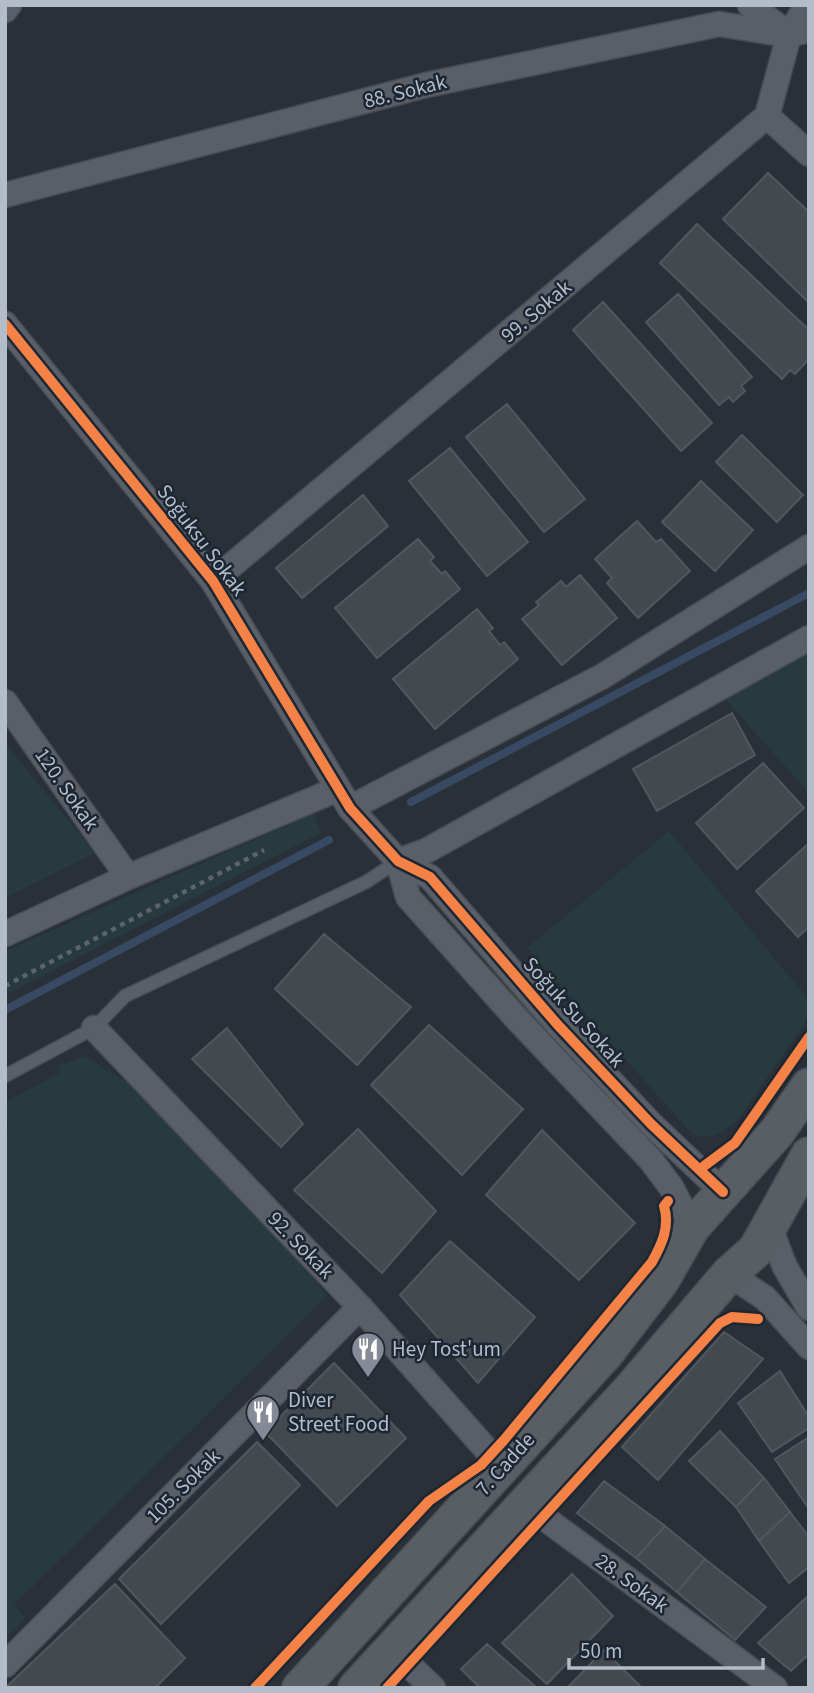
<svg xmlns="http://www.w3.org/2000/svg" width="814" height="1693" viewBox="0 0 814 1693" font-family="'Source Sans 3',sans-serif">
<rect width="100%" height="100%" fill="#2a3038"/>
<path fill="#273a3e" d="M809,650V793L725,699Z
M5,743L95,853L5,898Z
M314,813L321,833L5,995V951Z
M669,831L809,1000V1017L737,1121C722,1132 710,1142 692,1134L527,948Z
M84,1056L130,1084L307,1270L327,1296L14,1605L26,1618L5,1639V1130L8,1128L5,1102L60,1073L58,1066Z"/>
<g fill="none" stroke-linecap="round" stroke-linejoin="round">
<path stroke="#384963" stroke-width="8" d="M411,802L809,593
M5,1010L329,840"/>
</g>
<path fill="#444950" stroke="#52575f" stroke-width="2" d="M768,173L809,212V303L723,219Z
M697,224L809,330V359L795,374L790,370L782,379L660,263Z
M678,294L752,377L741,386L745,391L733,402L729,397L719,405L646,322Z
M603,302L712,423L681,451L573,330Z
M507,404L585,499L544,532L466,437Z
M742,435L803,495L777,522L716,462Z
M450,448L528,542L487,576L409,481Z
M701,481L753,530L715,571L662,522Z
M363,495L388,526L302,598L276,568Z
M637,521L656,542L661,539L690,571L638,618L607,583L612,578L595,559Z
M418,539L434,557L430,561L442,574L445,571L460,589L377,658L335,608Z
M580,575L617,618L562,665L522,619L539,605L536,602L561,581L566,587Z
M477,609L493,628L489,631L500,645L504,642L518,659L435,729L393,679Z
M732,713L755,755L657,811L633,769Z
M763,763L804,808L737,869L696,823Z
M809,843V927L798,937L756,891Z
M324,934L411,1007L357,1065L275,989Z
M429,1025L523,1109L462,1175L371,1085Z
M227,1028L303,1124L281,1147L192,1059Z
M358,1129L436,1211L382,1273L294,1190Z
M542,1130L635,1223L579,1280L486,1195Z
M450,1241L535,1317L478,1383L400,1295Z
M724,1332L763,1359L658,1480L622,1447Z
M334,1363L406,1438L337,1506L265,1432Z
M780,1371L809,1417V1428L772,1452L738,1403Z
M720,1431L764,1478L736,1507L689,1461Z
M809,1437V1509L775,1459Z
M257,1442L300,1485L161,1624L119,1579Z
M764,1478L790,1512L759,1541L736,1507Z
M604,1481L665,1526L636,1558L577,1513Z
M790,1512L809,1537V1567L789,1583L759,1541Z
M665,1526L705,1559L677,1592L636,1558Z
M705,1559L766,1607L735,1640L677,1592Z
M572,1574L613,1616L547,1684L502,1643Z
M115,1584L185,1658L155,1688H5Z
M809,1595V1654L791,1671L758,1643Z
M487,1644L537,1688H480L461,1669Z
M604,1650L642,1688H567Z"/>
<g fill="none" stroke-linecap="round" stroke-linejoin="round">
<g stroke="#484c53" stroke-width="15">
<path id="lane" d="M5,1076L94,1028L125,996L366,882L398,861"/>
</g>
<g stroke="#484c53" stroke-width="27">
<path id="street" d="M750,5L786,32
M5,10L9,5
M767,116L809,154
M5,195L426,85L719,24L789,35L805,31
M5,324L213,581L350,808L398,861L430,877L557,1024L651,1124L723,1192
M213,581L767,116L789,35L807,5
M5,702L128,877
M350,808L603,676L809,547
M398,861L408,897L517,1019L650,1159L671,1187L692,1227
M398,861L426,851L809,638
M5,934L128,877L338,789
M94,1028L360,1307L502,1467
M769,1226L785,1267L809,1308
M729,1274L765,1298L809,1347
M520,1509L543,1517L775,1688
M392,1649L433,1688
M5,1665L360,1307"/>
</g>
<g stroke="#484c53" stroke-width="38">
<path id="secondary" d="M300,1688L606,1353L661,1281L692,1227L777,1132L809,1086
M356,1688L632,1388L729,1274L756,1250L809,1155"/>
</g>
<path stroke="#5d636a" stroke-width="4.5" stroke-dasharray="5 5" stroke-linecap="butt" d="M5,986L264,850"/>
<use href="#lane" stroke="#5a5e66" stroke-width="12"/>
<use href="#street" stroke="#5a5e66" stroke-width="24"/>
<use href="#secondary" stroke="#595d64" stroke-width="35"/>
<g stroke="#1d2633" stroke-width="15">
<path id="cycleway" d="M5,324L213,581L350,808L398,861L430,877L557,1024L651,1124L723,1192
M704,1166L735,1143L809,1037
M255,1688L429,1501L481,1465L504,1440L652,1262C662,1244 670,1227 664,1206L668,1201
M387,1688L720,1323L732,1317L758,1319"/>
</g>
<use href="#cycleway" stroke="#f48246" stroke-width="10"/>
</g>
<defs>
<g id="restaurant-pin" transform="scale(1.75)"><path d="M0 17L-7.5 6A9.5 9.5 0 1 1 7.5 6Z" fill="#848b96" stroke="#1d2633"/><path d="M-5-6h1v4h1v-4h1v4h1v-4h1v5L-1.5 .5V6h-2V.5L-5-1ZM5-6V6H3V1.5H1.5Q1.5-4 5-6Z" fill="#fff"/></g>
</defs>
<g fill-rule="evenodd">
<use href="#restaurant-pin" x="368" y="1349"/>
<use href="#restaurant-pin" x="263" y="1412"/>
</g>
<g text-anchor="middle" dominant-baseline="central" stroke-width="5" stroke-linejoin="round" paint-order="stroke">
<g font-size="21" fill="#b4bcc9" stroke="#1d2633">
<text transform="translate(405 91) rotate(-14)">88. Sokak</text>
<text transform="translate(536 311) rotate(-40)">99. Sokak</text>
<text transform="translate(202 540) rotate(53)">Soğuksu Sokak</text>
<text transform="translate(67 789) rotate(55)">120. Sokak</text>
<text transform="translate(574 1012) rotate(48)">Soğuk Su Sokak</text>
<text transform="translate(301 1245) rotate(46)">92. Sokak</text>
<text transform="translate(505 1464) rotate(-48)">7. Cadde</text>
<text transform="translate(183 1486) rotate(-45)">105. Sokak</text>
<text transform="translate(632 1583) rotate(36)">28. Sokak</text>
</g>
<g font-size="21" fill="#b4bcc9" stroke="#1d2633" text-anchor="start">
<text x="392" y="1349">Hey Tost'um</text>
<text x="288" y="1400">Diver<tspan x="288" dy="24">Street Food</tspan></text>
</g>
</g>
<rect width="814" height="1693" fill="none" stroke="#b4bcc9" stroke-width="14"/>
<path d="M569 1658v10h194v-10" fill="none" stroke="#b4bcc9" stroke-width="3.5"/>
<text x="580" y="1658" font-size="21" fill="#b4bcc9" stroke="#1d2633" stroke-width="5" paint-order="stroke">50 m</text>
</svg>
